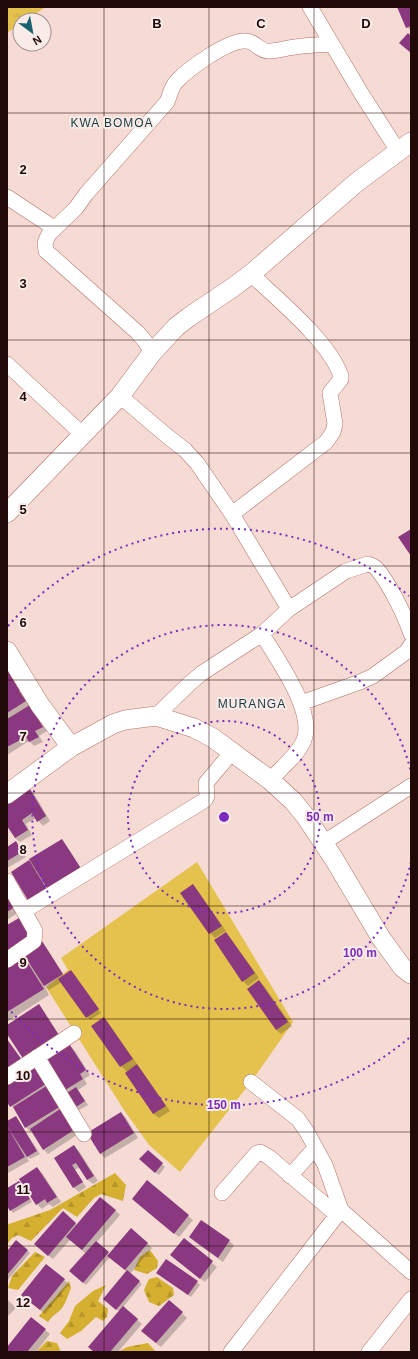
<svg xmlns="http://www.w3.org/2000/svg" width="418" height="1359" viewBox="0 0 418 1359" font-family="Arial,sans-serif">
<defs>
<pattern id="grass-tufts" width="24" height="20" patternUnits="userSpaceOnUse"><rect width="24" height="20" fill="#e5c24d"/><path d="M3 7l-1-3M5 7V3M7 7l1-3M15 17l-1-3M17 17v-4M19 17l1-3" fill="none" stroke="#c4a542"/></pattern>
<pattern id="forest-firs" width="22" height="20" patternUnits="userSpaceOnUse"><rect width="22" height="20" fill="#d4af30"/><path d="M5 1l3.5 6h-7zM16 11l3.5 6h-7z" fill="#b69529"/></pattern>
</defs>
<rect width="100%" height="100%" fill="#f6dad4"/>
<path fill="url(#grass-tufts)" d="M7,7H46L26,20H20V24L7,33Z"/>
<path fill="url(#forest-firs)" d="M115,1173L126,1185L123,1201L101,1194L94,1198L77,1217L63,1208L31,1241L18,1235L12,1238L7,1244V1225L9,1224L50,1210Z
M150,1250L158,1261L157,1268L147,1274L134,1270L140,1257Z
M35,1252L45,1257L18,1290L8,1288L12,1276Z
M157,1277L173,1288L174,1295L159,1306L149,1302L144,1290L149,1279Z
M69,1281L71,1288C69,1293 65,1305 62,1308C58,1313 53,1315 48,1322L39,1316L60,1292Z
M106,1285L98,1301L108,1309L107,1317L103,1321L96,1317L81,1331L67,1339L60,1333L69,1321L75,1306L93,1291Z
M47,1341L57,1343L61,1352H36Z
M148,1343L156,1352H118L127,1347Z"/>
<path fill="#e5c24d" d="M197,862L293,1022L251,1082L180,1172L149,1145L124,1110L46,987L68,970L61,958Z"/>
<path fill="#0003" d="M399,7H411V31L407,27Z
M7,668L27,693L23,695L30,707L35,711L47,731L39,736L43,742L34,746L29,741L7,755Z
M28,788L33,792L50,821L43,826L36,818L26,824L32,835L20,842L15,838L7,824Z
M62,840L66,845L85,875L47,887L52,896L12,872Z
M15,842L26,857L9,867L7,866V848Z
M193,885L197,890L226,931L215,938L210,933L182,893Z
M7,887L22,910L7,920Z
M7,926L40,940L44,944L64,976L74,974L101,1013L90,1020L62,982L49,990L44,985L49,995L7,1022V969L23,959L32,966Z
M226,933L230,938L259,978L248,986L243,981Z
M259,981L264,986L292,1026L281,1034L276,1030Z
M39,1005L43,1010L64,1042L7,1032V1026Z
M104,1018L108,1023L137,1064H136L141,1070L170,1111L159,1118L154,1114L126,1073L127,1072L121,1066L93,1026Z
M70,1046L75,1051L90,1075L84,1079L87,1084L78,1090L88,1105L76,1112L63,1092L65,1050Z
M36,1063L80,1133L48,1154L43,1149L32,1131L30,1132L26,1127L16,1111L7,1100Z
M121,1113L126,1118L138,1138L105,1158L100,1153Z
M16,1117L40,1154L30,1159L25,1154L29,1161L8,1173L7,1172V1126L9,1129L7,1122Z
M74,1146L79,1151L98,1181L93,1184L88,1180L80,1167L75,1170L86,1187L79,1192L74,1188L55,1158Z
M148,1151L165,1167L159,1175L144,1162Z
M37,1168L42,1173L61,1202L53,1207L49,1204L42,1209L37,1204L20,1179Z
M19,1182L32,1202L13,1213L7,1204V1189Z
M147,1182L193,1220L179,1237L138,1204Z
M115,1210L120,1215L96,1243L110,1255L147,1243L152,1248L130,1274L142,1284L123,1307L142,1324L118,1352H94L120,1312L108,1302L127,1272L110,1257L86,1285L74,1274L86,1254L70,1240L53,1259L40,1249L63,1213L77,1225Z
M202,1221L234,1245L223,1262L195,1242L190,1237Z
M184,1240L217,1267L205,1282L176,1260Z
M27,1250L30,1253L7,1281V1252Z
M46,1265L69,1284L45,1314L27,1299Z
M161,1276L197,1282L200,1285L191,1297Z
M7,1299L16,1308L7,1317Z
M169,1301L187,1318L161,1347L147,1336Z
M31,1318L50,1334L36,1352H7V1348Z"/>
<path fill="#8a3981" d="M397,7H411V26L406,28Z
M408,33L411,36V53L399,43Z
M411,529V556L398,537Z
M7,666L23,688L19,691L26,701L7,713Z
M30,705L43,727L35,731L39,737L29,742L26,737L7,747V719Z
M28,786L46,816L37,822L32,813L22,820L28,830L15,838L7,826V799Z
M62,839L82,870L49,891L29,859Z
M16,841L22,852L7,861V847Z
M29,860L48,891L29,902L11,872Z
M193,884L222,926L209,934L180,893Z
M7,888L18,905L7,912Z
M19,918L32,939L7,954V925Z
M226,932L255,973L242,982L214,940Z
M40,938L63,974L44,986L24,955Z
M24,957L44,989L7,1012V968Z
M71,970L99,1009L86,1018L58,979Z
M259,980L288,1022L276,1030L247,989Z
M39,1004L60,1037L24,1060L7,1034V1025Z
M104,1017L133,1059L120,1067L91,1026Z
M7,1039L22,1060L7,1070Z
M70,1045L86,1070L80,1074L83,1079L62,1092L41,1059L62,1046L64,1049Z
M36,1062L49,1082L10,1107L7,1102V1080Z
M137,1064L166,1106L153,1114L125,1073Z
M48,1085L61,1106L25,1128L13,1107Z
M76,1087L85,1101L73,1109L64,1095Z
M63,1107L77,1128L43,1150L30,1129Z
M121,1112L134,1133L100,1154L87,1133Z
M16,1116L37,1151L27,1157L7,1126L25,1157L7,1167V1121Z
M74,1145L94,1176L87,1180L76,1163L72,1165L83,1182L73,1188L54,1158Z
M148,1150L163,1163L155,1173L139,1159Z
M37,1167L57,1197L47,1203L45,1199L36,1205L19,1179Z
M147,1180L189,1215L174,1234L132,1199Z
M19,1181L30,1199L10,1211L7,1206V1188Z
M100,1197L116,1210L82,1250L66,1237Z
M63,1211L76,1223L48,1256L34,1244Z
M201,1220L230,1240L218,1258L189,1237Z
M131,1228L148,1243L125,1270L107,1256Z
M184,1238L213,1261L200,1279L170,1255Z
M16,1240L28,1250L7,1275V1251Z
M96,1241L109,1252L83,1283L69,1271Z
M166,1259L198,1281L188,1295L156,1273Z
M46,1264L65,1279L40,1310L21,1295Z
M127,1270L140,1281L116,1310L103,1299Z
M169,1300L183,1312L156,1343L141,1331Z
M123,1306L138,1319L110,1352H94L88,1347Z
M31,1317L46,1329L27,1352H7V1347Z"/>
<g fill="none" stroke-linecap="round" stroke-linejoin="round">
<g stroke="#b07366" stroke-width="16">
<path id="minor" d="M310,7L361,93L398,151
M7,197L48,224L51,229L45,243L46,251L137,332L145,341L152,353
M50,233L76,208L86,194L167,102C170,95 171,88 176,82C188,69 229,39 246,41C255,41 259,51 268,51C277,51 286,48 295,47C307,45 320,45 332,44
M7,364L83,435
M120,396L167,436L185,450L197,463L232,514L289,609L346,571L368,564C371,565 374,566 376,568C388,581 406,617 411,634
M232,514L326,442L333,432L335,424L330,393L341,379V376C329,341 278,300 251,274
M262,634C277,659 315,711 304,740C298,755 281,768 270,780
M301,703L360,682L373,676L406,652L411,645
M156,716L189,684L202,673L262,634L289,609
M323,843L411,786
M7,881L35,931L34,941L7,960
M24,911L205,800L207,796L206,783L232,752
M37,1057L84,1134
M7,1077L74,1033
M251,1082L298,1119L307,1132L325,1165L341,1210L411,1272
M290,1176L315,1148
M222,1193L257,1153L260,1152L269,1157L337,1215
M231,1352L341,1210
M369,1352L411,1299"/>
</g>
<g stroke="#b07366" stroke-width="20">
<path id="tertiary" d="M7,513L120,396L152,353L176,327L189,317L232,288L251,274L357,182L411,142
M7,651L40,705L71,747
M7,794L71,747L113,724L125,720L156,716L194,728L213,738L270,780L293,801L306,817L334,859L381,938L402,967L411,974"/>
</g>
<use href="#minor" stroke="#fff" stroke-width="15"/>
<use href="#tertiary" stroke="#fff" stroke-width="19"/>
</g>
<path fill="none" stroke="#200906" stroke-width="1" stroke-opacity="0.55" d="M104,7V1352M209,7V1352M314,7V1352M7,113H411M7,226H411M7,340H411M7,453H411M7,566H411M7,680H411M7,793H411M7,906H411M7,1019H411M7,1132H411M7,1246H411"/>
<g fill="none" stroke="#7b2cbf" stroke-width="2" stroke-dasharray="2 4">
<circle cx="224" cy="817" r="96"/>
<path d="M411 862A192 192 0 1 1 411 772"/>
<path d="M409 1038A288 288 0 0 1 8 1008M8 626A288 288 0 0 1 409 596"/>
</g>
<g text-anchor="middle" dominant-baseline="central" stroke-width="4" stroke-linejoin="round" paint-order="stroke">
<g font-size="12" letter-spacing="1" fill="#193a40" stroke="#f9ebe8">
<text x="112" y="123">KWA BOMOA</text>
<text x="252" y="704">MURANGA</text>
</g>
</g>
<g font-size="13" text-anchor="middle" font-weight="bold" fill="#200906" stroke="#f9ebe8" stroke-width="4" stroke-linejoin="round" paint-order="stroke">
<text x="157" y="28">B</text>
<text x="261" y="28">C</text>
<text x="366" y="28">D</text>
<text x="23" y="174">2</text>
<text x="23" y="288">3</text>
<text x="23" y="401">4</text>
<text x="23" y="514">5</text>
<text x="23" y="627">6</text>
<text x="23" y="741">7</text>
<text x="23" y="854">8</text>
<text x="23" y="967">9</text>
<text x="23" y="1080">10</text>
<text x="23" y="1194">11</text>
<text x="23" y="1307">12</text>
</g>
<circle cx="224" cy="817" r="6" fill="#7b2cbf" stroke="#f9ebe8" stroke-width="2"/>
<g font-size="12" text-anchor="middle" font-weight="bold" fill="#7b2cbf" stroke="#f9ebe8" stroke-width="4" stroke-linejoin="round" paint-order="stroke">
<text x="320" y="821">50 m</text>
<text x="360" y="957">100 m</text>
<text x="224" y="1109">150 m</text>
</g>
<rect width="418" height="1359" fill="none" stroke="#200906" stroke-width="16"/>
<g transform="translate(32 32) rotate(148)"><circle r="19" fill="#f9ebe8" stroke="#a2918e"/>
<path d="M0-3L7 15L0 10L-7 15Z" fill="#196370"/>
<text y="-6" font-size="11" font-weight="bold" text-anchor="middle" fill="#200906">N</text>
</g>
</svg>
